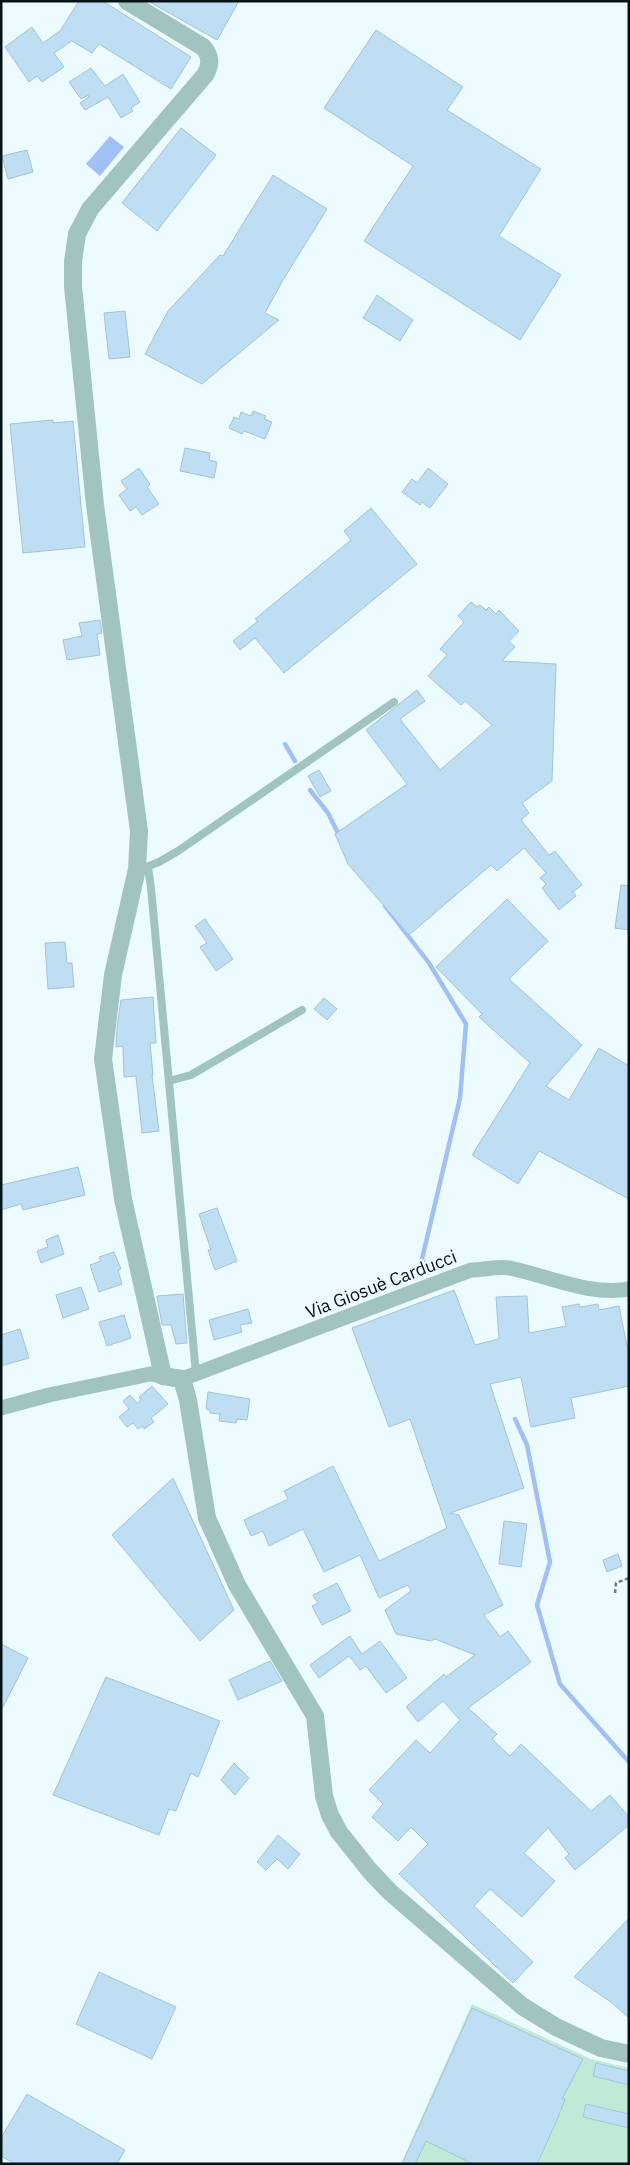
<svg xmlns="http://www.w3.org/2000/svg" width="630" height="2165" viewBox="0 0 630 2165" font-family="'IBM Plex Sans',sans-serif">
<rect width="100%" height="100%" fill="#ebfbff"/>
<path fill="#c0ead5" d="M472,2004L591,2059L629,2068V2164H401Z"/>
<path fill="#a0c0f6" d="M110,136L124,147L100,176L86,164Z"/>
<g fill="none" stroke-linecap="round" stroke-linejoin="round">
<path stroke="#a0c0f6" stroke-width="4.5" d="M285,744L295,761
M310,790L328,813L340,837
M385,906L429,963L466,1024L460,1098L422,1259L428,1273
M515,1419L527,1445L550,1562L537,1605L560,1684L629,1762"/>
</g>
<path fill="#bedef3" stroke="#a4c3d8" d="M79,1H103L191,57L171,89L99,44L92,53L72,41L54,53L64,67L42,82L37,76L29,82L5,47L32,27L43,43L60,31Z
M148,1H239L217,40Z
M376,30L463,87L447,110L541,169L499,236L561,275L520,340L364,241L413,166L324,108Z
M91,68L105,86L123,74L140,102L131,108L133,111L121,118L108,97L85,110L80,103L89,97L88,95L81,99L69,82Z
M181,128L216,155L157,231L122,203Z
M27,150L33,172L8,179L2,156Z
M273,175L327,209L283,280L265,313L279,320L202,384L145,354L168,311L220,255L223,256Z
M377,295L413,320L400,341L363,318Z
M125,311L130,357L109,359L104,313Z
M253,411L266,416L264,419L272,422L265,439L244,431L242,434L229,428L234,417L239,419L241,412L251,416Z
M53,420V423L73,421L85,547L23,553L10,424Z
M185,448L210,453L209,460L217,462L214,478L180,471Z
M139,468L150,484L147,487L159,504L142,515L136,507L130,511L119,495L127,489L121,481Z
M428,468L448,484L430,508L422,502L420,505L402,492L412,479L417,483Z
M371,508L417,564L284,673L255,638L240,650L233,641L258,621L255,619L351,540L344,531Z
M471,602L477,607L480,605L486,610L489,607L496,614L499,610L519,631L509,641L515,647L502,661L556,664L552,781L522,803L529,813L521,820L549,855L555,851L582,885L573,892L576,896L559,910L542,888L546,884L540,878L546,873L524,848L497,871L491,865L409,935L348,864L335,834L407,784L366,730L417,690L425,701L400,719L440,770L492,725L465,701L461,705L428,676L447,655L440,649L464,622L458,616Z
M100,620L102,633L97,634L100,655L67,660L63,640L82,636L79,623Z
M319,770L331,791L320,797L308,776Z
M621,885L629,886V930L615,928Z
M507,899L548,941L509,979L582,1045L546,1086L569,1100L599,1048L629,1066V1199L539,1151L518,1184L472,1155L530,1063L479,1017L482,1014L436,967Z
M205,919L233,959L216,971L200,947L207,943L195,926Z
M65,942L67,963H72L74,987L48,989L45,943Z
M153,997L156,1043H150L153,1075H152L159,1131L142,1133L136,1076L124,1077L123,1046L116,1047L117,1028L121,1000Z
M324,998L337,1009L327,1020L314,1009Z
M78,1167L85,1195L23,1210L21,1204L1,1210V1185Z
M217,1208L237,1261L215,1270L208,1250H211L199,1214Z
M58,1235L64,1254L41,1263L37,1251L48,1247L46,1240Z
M114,1252L121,1269L118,1270L122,1284L99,1292L90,1265L101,1261L99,1257Z
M81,1287L89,1309L63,1318L56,1295Z
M454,1290L475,1345L499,1339L496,1297L527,1296L529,1333L566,1326L562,1307L579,1304L580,1307L598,1304L599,1310L619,1306L629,1356V1386L571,1398L575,1418L531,1427L521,1377L490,1384L524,1488L450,1513L459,1515L503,1605L484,1615L500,1637L508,1631L531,1662L468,1708L497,1734L492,1739L510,1756L521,1744L591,1811L610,1795L629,1817V1825L575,1870L565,1858L569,1854L548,1828L524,1853L555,1881L522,1917L490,1889L474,1906L533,1962L513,1983L399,1874L428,1844L411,1827L398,1841L372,1817L383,1804L369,1790L416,1740L430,1753L460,1720L443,1701L418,1722L406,1707L444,1674L446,1677L475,1655L435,1639L431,1641L396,1634L385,1610L411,1591L408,1585L379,1598L360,1555L324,1572L303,1529L269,1546L263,1531L251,1536L244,1520L288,1499L284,1491L333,1466L379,1561L447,1528L410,1419L389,1427L352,1328Z
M183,1294L187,1343L176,1344L171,1325H162L157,1296Z
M248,1309L252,1323L240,1325L242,1332L214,1340L209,1320Z
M124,1315L131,1338L107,1346L99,1322Z
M20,1329L29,1358L1,1366V1335Z
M152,1386L168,1404L151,1418L154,1422L144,1429L142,1426L138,1429L133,1423L127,1427L119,1417L129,1409L123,1401L130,1395L137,1403L141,1400L139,1397Z
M208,1392L250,1399L247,1420L237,1419L236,1423L219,1421L220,1414L210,1413V1410L206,1409Z
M173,1478L234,1610L200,1641L112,1535Z
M504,1521L527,1524L521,1567L499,1564Z
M618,1554L622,1566L607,1572L603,1560Z
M337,1583L351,1611L322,1625L312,1606L318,1603L313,1595Z
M350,1636L362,1654L380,1641L407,1678L386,1693L366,1666L360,1670L349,1656L319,1678L310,1665Z
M1,1644L28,1658L1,1711Z
M270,1661L282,1681L238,1700L229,1680Z
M106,1677L220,1721L198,1777L191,1773L176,1811L169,1809L159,1835L53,1795Z
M234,1763L249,1778L235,1795L221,1780Z
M278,1835L300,1854L288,1869L277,1859L266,1870L257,1862Z
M629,1918V2018L611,2002L574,1977Z
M99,1972L176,2007L152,2059L76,2024Z
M472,2008L583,2059L562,2099H565L557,2120L537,2164H473L426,2141L415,2164H402Z
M596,2063L629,2071V2085L593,2076Z
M27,2094L125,2150L117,2164H15L1,2156V2138Z
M586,2104L629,2114V2128L583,2117Z"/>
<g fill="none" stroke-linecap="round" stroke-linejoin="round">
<path stroke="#707f83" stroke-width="2.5" stroke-dasharray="4 2.5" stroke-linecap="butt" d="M615,1593L616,1583L629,1578"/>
<path stroke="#a1c4c0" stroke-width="8" d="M148,867L151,888L196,1374
M144,868L159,862L178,851L394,702
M169,1081L191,1075L302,1010"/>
<path stroke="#a1c4c0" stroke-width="15" d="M182,1379L471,1270C483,1270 498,1266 510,1268C548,1276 589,1296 629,1289
M1,1408L49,1395L150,1374L163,1376"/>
<path stroke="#a1c4c0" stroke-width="18" d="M127,1L203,47C211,56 211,65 205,75L90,209L77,234L73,262V286L95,505L139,831L137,869L113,975L103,1059L123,1199L163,1376L182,1379L188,1400L207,1518L237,1585L315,1716L324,1796L330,1815L339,1832L370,1871L390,1892L522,2006L556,2027L601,2048L629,2054"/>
</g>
<g text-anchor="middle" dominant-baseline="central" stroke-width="5" stroke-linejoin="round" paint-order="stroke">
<g font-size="18" fill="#041316" stroke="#ebfbff">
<text transform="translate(381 1284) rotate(-21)">Via Giosuè Carducci</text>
</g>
</g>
<rect width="630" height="2165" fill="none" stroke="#041316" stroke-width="5"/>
</svg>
